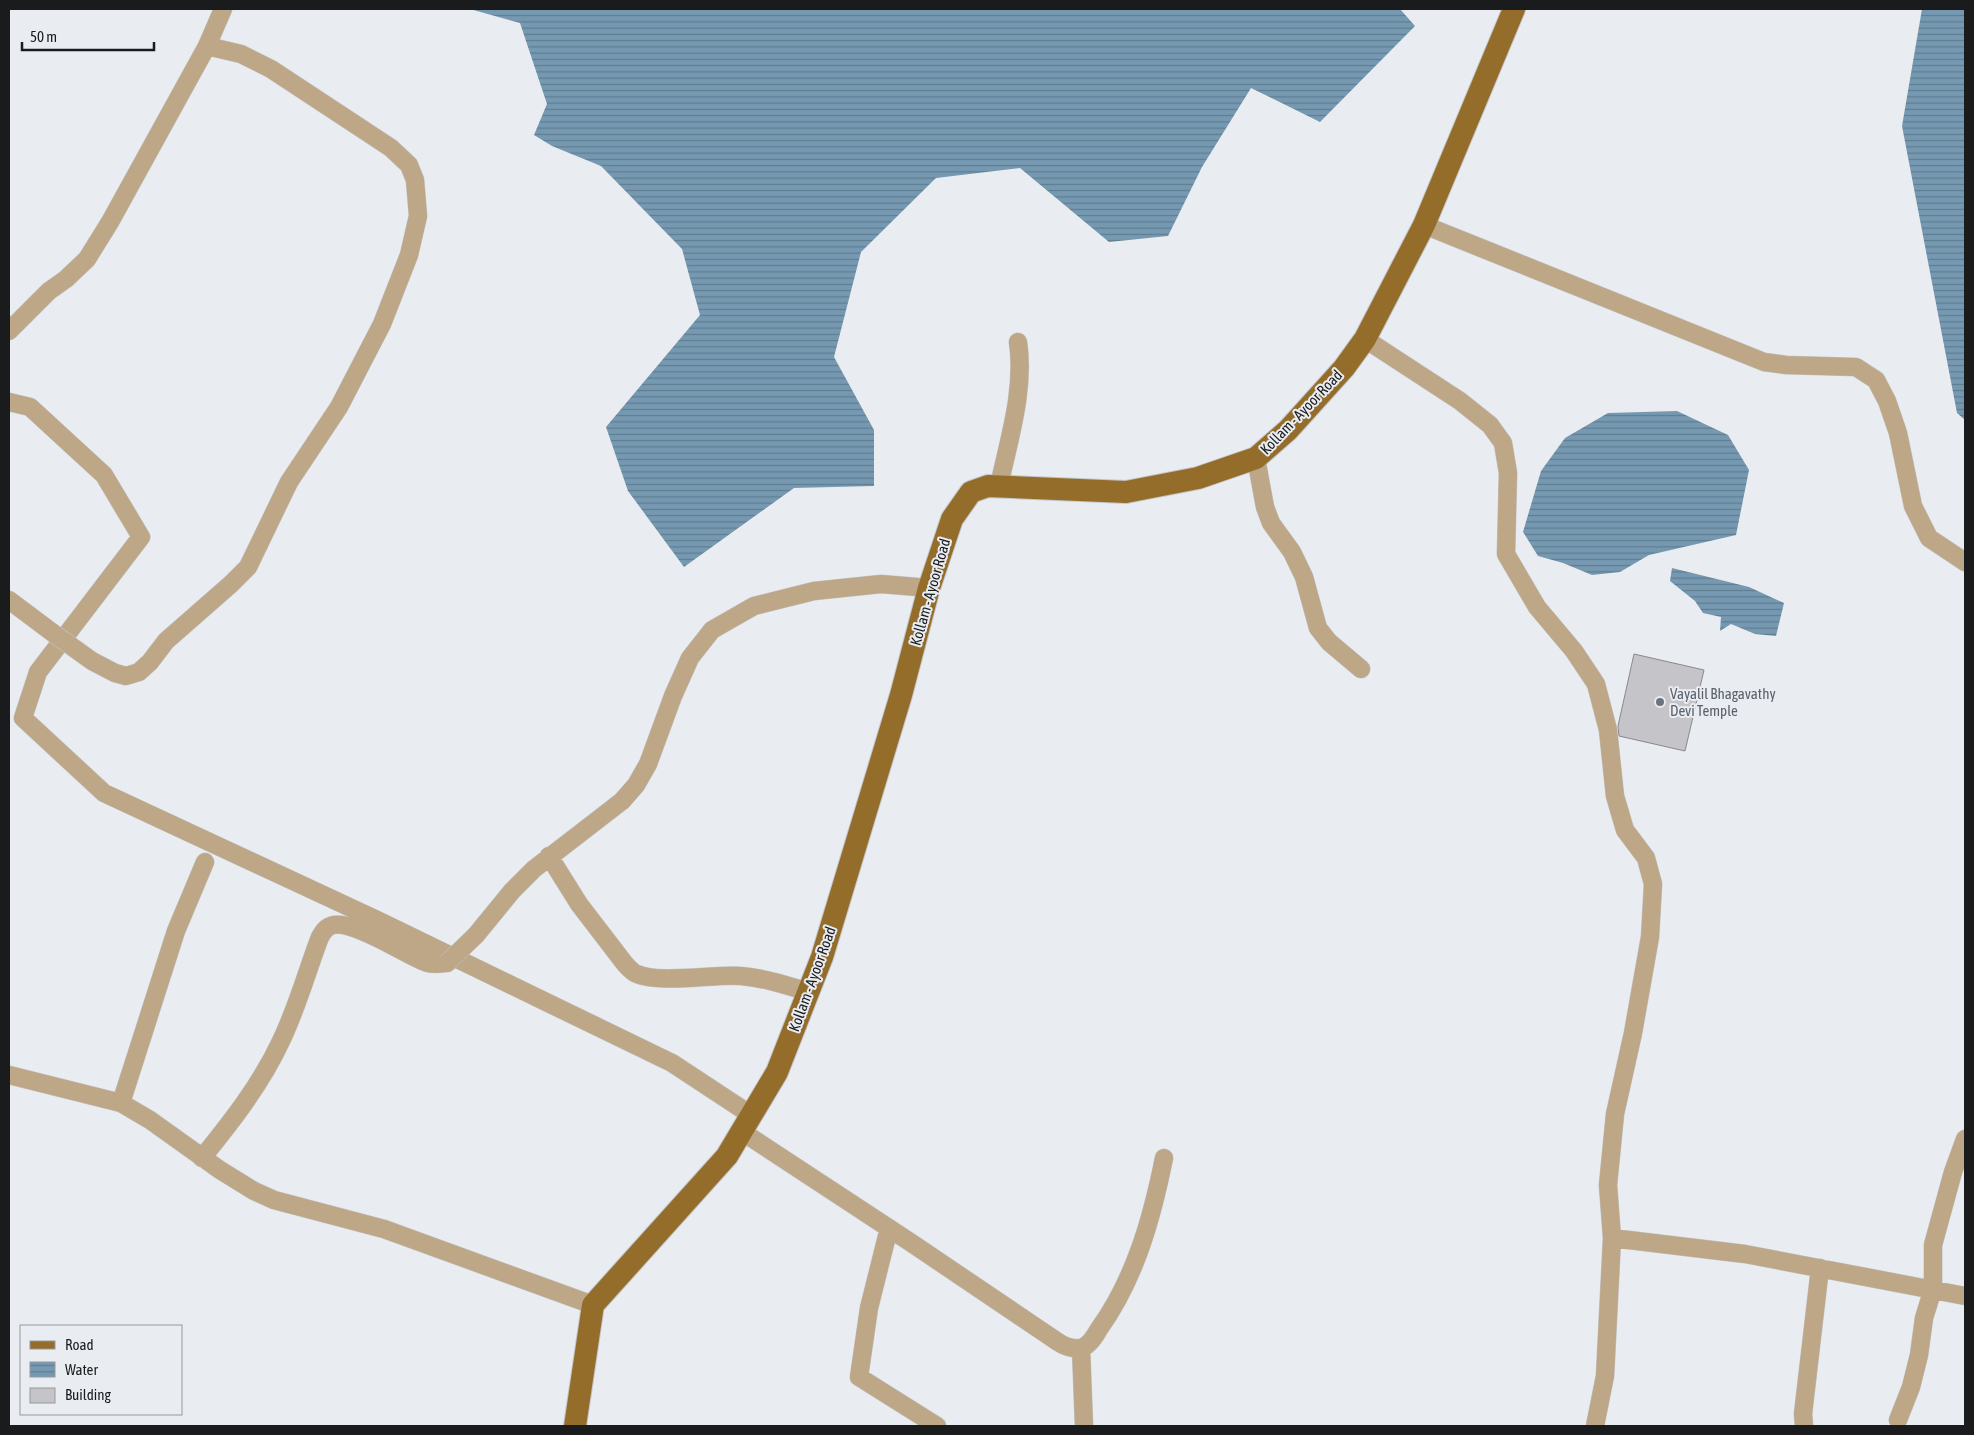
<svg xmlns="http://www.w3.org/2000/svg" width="1974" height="1435" viewBox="0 0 1974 1435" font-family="'Asap Condensed',sans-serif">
<defs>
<pattern id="water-rules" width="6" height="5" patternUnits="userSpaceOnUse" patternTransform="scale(1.25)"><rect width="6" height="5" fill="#7699b2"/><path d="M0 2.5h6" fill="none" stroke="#607c90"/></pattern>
</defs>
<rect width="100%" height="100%" fill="#e9ecf0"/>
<path fill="url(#water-rules)" d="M470,9H1400L1415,26L1320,122L1251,88L1202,167L1168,236L1109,242L1020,168L936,178L861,252L834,357L874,430V486L794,488L684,567L628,491L606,427L700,315L682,249L601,166L552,146L534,135L547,104L520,23Z
M1922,9H1965V420L1957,413L1902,126Z
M1677,411L1728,435L1749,470L1736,535L1649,555L1620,572L1592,575L1563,563L1538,556L1523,532L1541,471L1565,438L1608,413Z
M1672,568L1749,587L1784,603L1776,636L1755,634L1731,624L1720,631L1721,617L1703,613L1695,601L1670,581Z"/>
<path fill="#c5c4c8" stroke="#89888d" d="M1634,654L1704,670L1685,751L1619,736L1618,726Z"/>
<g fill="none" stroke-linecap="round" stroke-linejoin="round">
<g stroke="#c4c6ca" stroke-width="19">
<path id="minor" d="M207,46L223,9
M1424,225L1764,362L1786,365L1856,367L1876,380L1887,401L1898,433L1913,506L1929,538L1965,562
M9,331L49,291L66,279L87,259L110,222L207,46L241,54L271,69L391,148L409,165L415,180L418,216L409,255L382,324L339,407L289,482L248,567L231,584L166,641L150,662L139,672L126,676L115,673L92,661
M1365,339L1460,401L1490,425L1503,443L1508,473L1506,554L1537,607L1574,651L1596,684L1608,730L1615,796L1625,830L1646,858L1653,884L1650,937L1633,1033L1615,1114L1608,1185L1612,1238L1605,1376L1595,1426
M9,402L30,407L104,475L141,537L38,672L23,718L104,793L377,920L672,1063L751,1115
M1256,458L1265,507L1271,523L1292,552L1304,577L1318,628L1329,642L1361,669
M999,486C1009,439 1025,390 1018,342
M9,600L53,633
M549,856L579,904L625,964C629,968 632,972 637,974C660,984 714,974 741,976C764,978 786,985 809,992
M476,935L512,891L534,869L622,801L636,785L648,764L673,696L690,658L712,630L754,606L814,591L881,584L929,588
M9,1075L121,1103L150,1120L220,1170L254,1191L274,1200L384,1229L593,1305
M121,1103L176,931L205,862
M741,1131L910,1242L1058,1342C1064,1346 1073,1349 1081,1348C1089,1346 1095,1336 1099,1329C1135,1279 1152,1218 1164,1158
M202,1158C232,1121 261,1084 281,1041C297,1008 307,971 320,937C322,934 324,930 327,928C345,912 407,957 428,963C434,965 441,963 447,963
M889,1228L869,1308L859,1377L937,1426
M1612,1238L1745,1254L1965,1296
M1081,1348L1084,1426
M1898,1420L1911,1387L1919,1355L1924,1318L1933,1289V1245L1953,1172L1965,1139
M1804,1426L1803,1414L1820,1268"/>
</g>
<g stroke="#c4c6ca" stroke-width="24">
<path id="major" d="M575,1426L593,1305L727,1156L777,1072L822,957L901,695L929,588L952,519L971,492L988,486L1126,492L1198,478L1256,458L1288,430L1344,368L1365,339L1424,225L1514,9"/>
</g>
<use href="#minor" stroke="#bda787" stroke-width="18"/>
<use href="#major" stroke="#946d2a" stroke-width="22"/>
<g stroke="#c4c6ca" stroke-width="19" stroke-linecap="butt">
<path id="minor-bridge" d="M53,633L92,661
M447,963L476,935"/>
</g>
<use href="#minor-bridge" stroke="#bda787" stroke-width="18"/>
</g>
<circle fill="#6b7280" stroke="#e9ecf0" stroke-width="2" cx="1660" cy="702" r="5"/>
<g text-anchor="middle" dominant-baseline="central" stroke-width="4" stroke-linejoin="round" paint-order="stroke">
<g font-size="15" fill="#1a1b1d" stroke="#e9ecf0">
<text transform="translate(1301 412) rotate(-46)">Kollam - Ayoor Road</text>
<text transform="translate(930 592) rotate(-74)">Kollam - Ayoor Road</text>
<text transform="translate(812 979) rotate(-70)">Kollam - Ayoor Road</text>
</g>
<g font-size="15" fill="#5b616d" stroke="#e9ecf0" text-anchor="start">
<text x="1670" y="693">Vayalil Bhagavathy<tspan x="1670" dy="17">Devi Temple</tspan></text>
</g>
</g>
<rect width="1974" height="1435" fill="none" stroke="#1a1b1d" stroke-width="20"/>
<rect x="20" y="1325" width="162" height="90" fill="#e9ecf0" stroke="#96989c"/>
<rect x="30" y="1341" width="25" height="8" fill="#946d2a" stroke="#96989c"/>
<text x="65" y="1350" font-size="15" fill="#1a1b1d">Road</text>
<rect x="30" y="1362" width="25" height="15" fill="url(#water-rules)" stroke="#96989c"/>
<text x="65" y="1375" font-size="15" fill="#1a1b1d">Water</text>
<rect x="30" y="1388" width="25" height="15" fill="#c5c4c8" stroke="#96989c"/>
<text x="65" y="1400" font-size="15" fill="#1a1b1d">Building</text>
<path d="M22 42v8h132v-8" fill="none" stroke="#1a1b1d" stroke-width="2.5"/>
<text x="30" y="42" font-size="15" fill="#1a1b1d" stroke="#e9ecf0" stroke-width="4" paint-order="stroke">50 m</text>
</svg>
